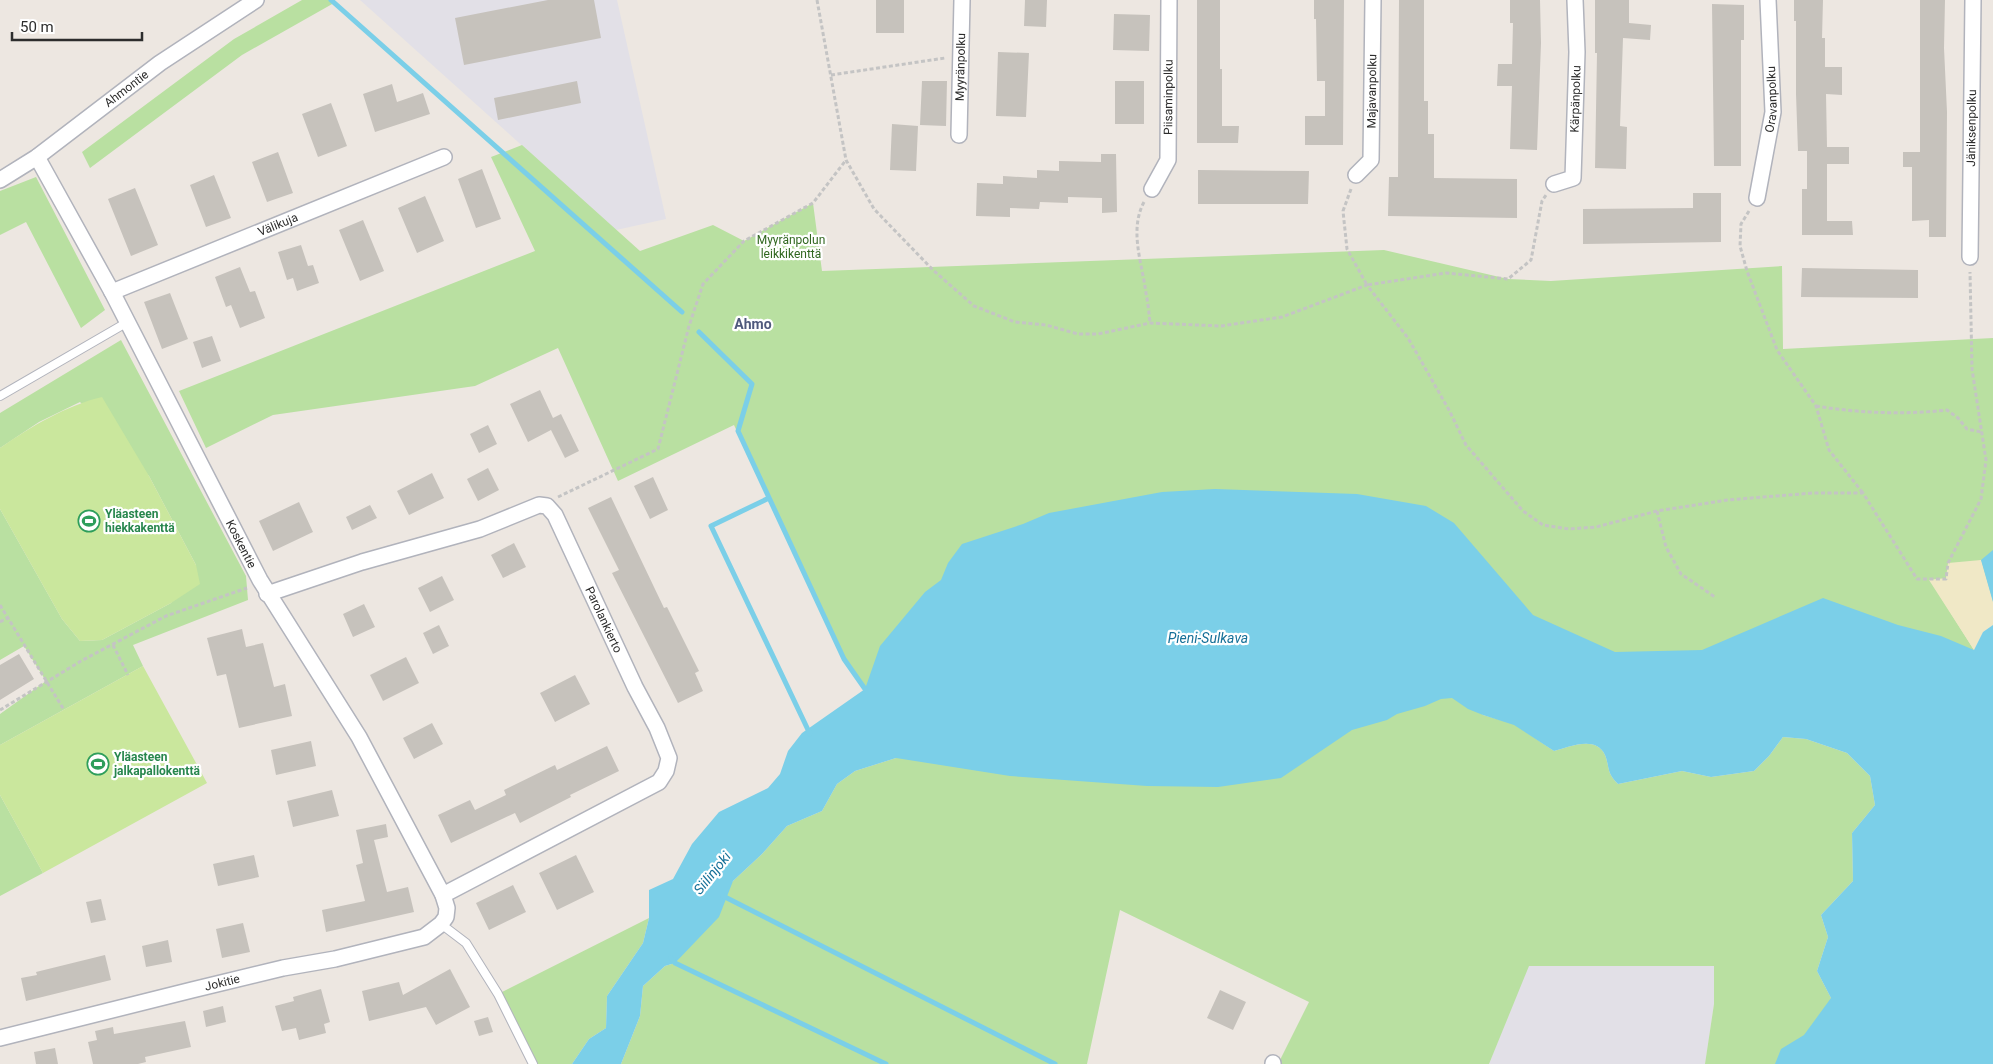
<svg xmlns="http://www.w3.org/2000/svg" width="1993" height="1064" viewBox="0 0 1993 1064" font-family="Roboto,sans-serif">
<rect width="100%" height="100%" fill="#ede7e1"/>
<path fill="#e2e0e7" d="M360,0H617L666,219L616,230Z
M1528,966H1714V1004L1705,1064H1489Z"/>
<path fill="#b9e0a1" d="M302,0H331L334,3L242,55L90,168L82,152L234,39Z
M522,145L640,251L713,225L744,241L813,203L822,271L1384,250L1508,279L1551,281L1782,266L1783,349L1993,338V602L1981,560L1946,579L1930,580L1974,650L865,689L844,659L734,425L618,481L558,348L475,386L273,415L206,448L179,391L535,251L491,157Z
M36,177L105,310L81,328L26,222L0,235V191Z
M121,340L246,576L248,600L133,645L143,666L0,745V714L46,681L24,646L0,660V509L62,619L80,641L102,640L171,603L196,565L149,476L80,402L39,422L0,448V413Z
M1428,666L1483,715L1514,724L1554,751C1569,747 1596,735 1605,755C1610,768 1606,772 1618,784L1682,771L1711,777L1754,771L1769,756L1783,737L1806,739L1847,753L1870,776L1875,805L1852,833L1853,881L1821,915L1828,937L1817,971L1831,998L1815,1064H1705L1714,1004V966H1529L1489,1064H1278L1309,1002L1120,910L1087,1064H621L640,1016L643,986L665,966L675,963L733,881L762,854L787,826L822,811L837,784L855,771L896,758Z
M0,795L43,873L0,896Z
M649,918L643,943L607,996L606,1028L589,1039L572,1064H537L498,994Z"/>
<path fill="#f0e8c6" d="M1981,560L1993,602V625L1983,632L1974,650L1929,580L1946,578L1948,563Z"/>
<path fill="#cae79d" d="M102,397L149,476L196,565L200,584L171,603L102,640L80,641L62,619L0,509V448C32,426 65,406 102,397Z
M143,666L207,783L43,873L0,795V745Z"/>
<path fill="#7bcfe8" d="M1215,489L1357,494L1426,506L1454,523L1533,615L1615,652L1702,650L1823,598L1898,625L1941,636L1974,650L1983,632L1993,625V1064H1775L1781,1049L1804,1035L1831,998L1817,971L1828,937L1821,915L1853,881L1852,833L1875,805L1870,776L1847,753L1806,739L1783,737L1769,756L1754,771L1711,777L1682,771L1618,784C1606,772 1610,768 1605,755C1596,735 1569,747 1554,751L1514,725L1483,715L1468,709L1452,698L1441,699L1425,706L1397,714L1387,720L1352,730L1281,778L1218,787L1147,786L1010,776L896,758L855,771L837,784L822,811L787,826L762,854L733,881L719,917L675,963L665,966L643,986L640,1016L621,1064H572L589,1039L606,1028L607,996L643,943L649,918V890L673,879L692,844L719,812L768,788L780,774L788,751L802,733L865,689L880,646L925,592L941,580L948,563L962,544L1023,524L1049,513L1162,492Z
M1993,550V602L1981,560Z"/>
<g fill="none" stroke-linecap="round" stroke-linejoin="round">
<path stroke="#7bcfe8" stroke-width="5" d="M331,0L682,312
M699,332L752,384L738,431L844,659L865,689
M769,498L711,526L810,734
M723,896L1055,1064
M671,958L675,963L886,1064"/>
</g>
<path fill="#c6c2bc" d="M548,0H594L601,38L464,65L455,18Z
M876,0H904V33H876Z
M1025,0H1047L1046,27L1024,26Z
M1197,0H1220V69H1222V126H1239L1238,143H1197Z
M1314,0H1344L1343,145H1305V116H1325V81H1317L1316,19H1314Z
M1399,0H1424V101H1428V134H1434V178L1517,179V218L1388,216L1389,177H1398Z
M1510,0H1540L1541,43L1537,150L1510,149L1512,86H1497L1498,64H1512L1513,23H1510Z
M1595,0H1629V23L1651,25L1650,40L1623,38L1620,126L1627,127L1626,169L1595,168L1597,53H1595Z
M1794,0H1823L1822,38H1825V67H1842V95L1826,94L1827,147H1849V164H1827V221H1852L1853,235H1802V189H1807V151H1798L1796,94V21H1794Z
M1920,0H1945L1944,48L1947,112L1946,237H1929V220L1912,221V167H1903V152H1920Z
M1712,4L1744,5V40H1741V166H1714Z
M1114,14L1150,15L1149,51L1113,50Z
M998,52L1029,53L1026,117L996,116Z
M577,81L581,103L498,120L494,98Z
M922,81H947L946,126L920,125Z
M1115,81H1144V124H1115Z
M392,84L397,102L423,93L430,114L375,132L363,94Z
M331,103L347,146L318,157L302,114Z
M892,124L918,126L916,171L890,170Z
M278,152L293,193L267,202L252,162Z
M1101,154H1116L1117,212L1102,213V198L1068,197V203L1040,202L1039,209L1010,208V217L976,216L977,183L1003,184V176L1037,178V170L1059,171V161L1101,162Z
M482,169L501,219L476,228L458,179Z
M1198,170L1309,171L1308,204H1198Z
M214,175L231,218L206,227L190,185Z
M135,188L158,245L131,256L108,199Z
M1693,193H1721V242L1583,244V209L1693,208Z
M425,196L444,241L417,253L398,208Z
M363,220L384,271L360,281L339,230Z
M301,245L308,266L313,265L319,283L297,291L293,278L287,280L278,252Z
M240,267L250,292L255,291L265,318L240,328L231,305L226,307L215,277Z
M1802,268L1918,270V298L1801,297Z
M170,293L188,339L162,349L144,302Z
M212,336L221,361L202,368L193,342Z
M540,390L553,418L561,414L579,451L565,458L551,430L528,442L510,404Z
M488,425L497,444L479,453L470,434Z
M488,468L499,490L478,501L467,479Z
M432,473L444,498L409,515L397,491Z
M653,477L668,510L650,519L634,486Z
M611,497L664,608L667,607L699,671L695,673L703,691L678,703L612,573L619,570L588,508Z
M299,502L313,532L273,551L259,521Z
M370,505L377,518L352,530L346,517Z
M514,543L526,567L503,578L491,555Z
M442,576L454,600L430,612L418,588Z
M364,604L375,627L353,637L343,614Z
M439,625L449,646L433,654L423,633Z
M242,629L246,647L263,643L274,687L285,684L292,716L239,728L226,674L217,676L207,638Z
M19,654L34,679L0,700V665Z
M406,657L419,683L383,701L370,675Z
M575,675L590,704L555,722L540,693Z
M432,723L443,744L414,759L403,738Z
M311,741L316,766L276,775L271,750Z
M607,746L619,771L570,795L571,797L520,823L515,813L451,843L438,815L470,800L475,810L506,795L504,790L555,765L557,770Z
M332,790L339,816L293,827L287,801Z
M386,824L388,837L374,840L387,892L408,887L414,912L326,932L322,910L365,901L356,865L363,863L356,830Z
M254,855L259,877L218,886L213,864Z
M576,855L594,892L557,910L539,873Z
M513,885L526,912L489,930L476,903Z
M101,899L106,920L91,923L86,902Z
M243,923L250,952L222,958L216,929Z
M168,940L172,962L146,967L142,946Z
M105,955L111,980L26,1001L21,978L37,975L36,972Z
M450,969L470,1007L436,1025L426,1007L369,1021L362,991L399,982L403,995Z
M321,989L330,1022L324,1024L326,1033L299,1040L296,1028L282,1031L275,1006L294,1001L293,997Z
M1220,990L1246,1002L1233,1030L1207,1018Z
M223,1006L226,1022L206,1027L203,1011Z
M488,1017L493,1032L479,1036L474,1021Z
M185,1021L191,1047L145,1057L146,1062L138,1064H93L88,1042L97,1040L95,1031L113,1027L114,1034Z
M55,1048L58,1064H36L34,1052Z"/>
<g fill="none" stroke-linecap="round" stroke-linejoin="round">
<g stroke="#b1b3bc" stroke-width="10">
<path id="lane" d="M0,396L126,323
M441,924L466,943L498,994L533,1064"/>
</g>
<g stroke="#b1b3bc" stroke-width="18">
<g id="street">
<path id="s1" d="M959,135L962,0"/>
<path id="s2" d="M1356,175L1371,160L1373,0"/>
<path id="s3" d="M0,180L37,157L160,63L256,0"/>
<path id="s4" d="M1554,184L1573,178L1577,52L1575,0"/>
<path id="s5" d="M1152,189L1168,160L1169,0"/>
<path id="s6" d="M1757,198L1773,112L1768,0"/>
<path id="s7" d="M1970,257L1973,0"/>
<path id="s8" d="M112,292L444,157"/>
<path id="s9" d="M267,594L362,562L480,529L539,505L547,506L555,515L635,687L657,728L669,758L666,771L659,782L443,895"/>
<path id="s10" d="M0,1038L192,990L283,968L335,959L424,937L441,924L446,917L447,908L443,895L359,737L260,580L112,292L37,157"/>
<path d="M1273,1064V1063"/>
</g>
</g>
<path stroke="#c4c4c4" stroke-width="3" stroke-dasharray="4 2.5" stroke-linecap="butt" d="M817,0L846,160L874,209L933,270L974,306L1015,322L1046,325L1078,334H1098L1150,323L1221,326L1282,317L1367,285L1408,338L1449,410L1466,445L1523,511L1543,525L1569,529L1596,527L1657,511L1727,500L1813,493H1863L1917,579H1946L1948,563L1981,499L1986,460L1972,369L1970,272
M831,75L945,58
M1351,189L1343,211L1347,249L1367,285L1446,273L1508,279L1531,260L1542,201L1546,195
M1144,202C1129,230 1142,263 1146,293C1148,303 1149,313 1150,323
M1749,211L1741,224L1740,246L1747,271L1777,350L1816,406L1829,450L1863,493
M1816,406C1859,413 1904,415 1947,410L1958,418L1967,429L1981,432
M558,497L658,449L689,326L703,284L744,241L813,203L846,160
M1657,511L1666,547L1681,574L1715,597
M0,605L64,710
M0,622L7,618
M113,645L128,675
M0,710L81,661L166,616L247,588"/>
<use href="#lane" stroke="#fff" stroke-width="8"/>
<use href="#street" stroke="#fff" stroke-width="15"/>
</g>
<defs>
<g id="stadium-ring" transform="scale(1.125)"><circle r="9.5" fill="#fff" stroke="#2e9e5b" stroke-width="1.5"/><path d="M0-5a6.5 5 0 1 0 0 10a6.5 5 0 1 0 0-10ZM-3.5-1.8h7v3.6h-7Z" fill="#2e9e5b"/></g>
</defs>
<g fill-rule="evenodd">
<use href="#stadium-ring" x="89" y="521"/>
<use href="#stadium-ring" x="98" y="764"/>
</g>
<g text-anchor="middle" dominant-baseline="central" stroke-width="4.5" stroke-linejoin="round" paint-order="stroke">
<g font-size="12" fill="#2d2d2d" stroke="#fff">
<text stroke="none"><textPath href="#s1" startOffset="68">Myyränpolku</textPath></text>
<text stroke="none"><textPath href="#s3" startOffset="156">Ahmontie</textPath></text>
<text stroke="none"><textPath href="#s2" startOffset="90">Majavanpolku</textPath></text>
<text stroke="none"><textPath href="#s5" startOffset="96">Piisaminpolku</textPath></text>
<text stroke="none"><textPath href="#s4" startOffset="99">Kärpänpolku</textPath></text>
<text stroke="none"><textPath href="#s6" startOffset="100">Oravanpolku</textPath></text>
<text stroke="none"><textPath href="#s7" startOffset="129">Jäniksenpolku</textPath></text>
<text stroke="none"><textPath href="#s8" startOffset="179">Välikuja</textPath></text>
<text transform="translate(241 544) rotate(63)">Koskentie</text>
<text stroke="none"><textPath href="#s9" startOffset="422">Parolankierto</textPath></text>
<text stroke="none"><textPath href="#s10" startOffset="229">Jokitie</textPath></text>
</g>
<g font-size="12" fill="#316720" stroke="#fff">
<text x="791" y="240">Myyränpolun<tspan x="791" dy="14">leikkikenttä</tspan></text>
</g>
<g font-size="12" font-weight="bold" fill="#27864d" stroke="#fff" text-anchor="start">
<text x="105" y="514">Yläasteen<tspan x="105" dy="14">hiekkakenttä</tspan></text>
<text x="114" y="757">Yläasteen<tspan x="114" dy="14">jalkapallokenttä</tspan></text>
</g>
<g font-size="14" font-weight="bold" fill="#4f597c" stroke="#fff">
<text x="753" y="324">Ahmo</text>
</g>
<g font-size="14" font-style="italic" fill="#167098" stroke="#fff">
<text x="1208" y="638">Pieni-Sulkava</text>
<text transform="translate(712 873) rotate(-51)">Siilinjoki</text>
</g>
</g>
<path d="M12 32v8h130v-8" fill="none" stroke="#2d2d2d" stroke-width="2.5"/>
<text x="20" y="32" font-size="15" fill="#2d2d2d" stroke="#ffffff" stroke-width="4" paint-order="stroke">50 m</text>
</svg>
